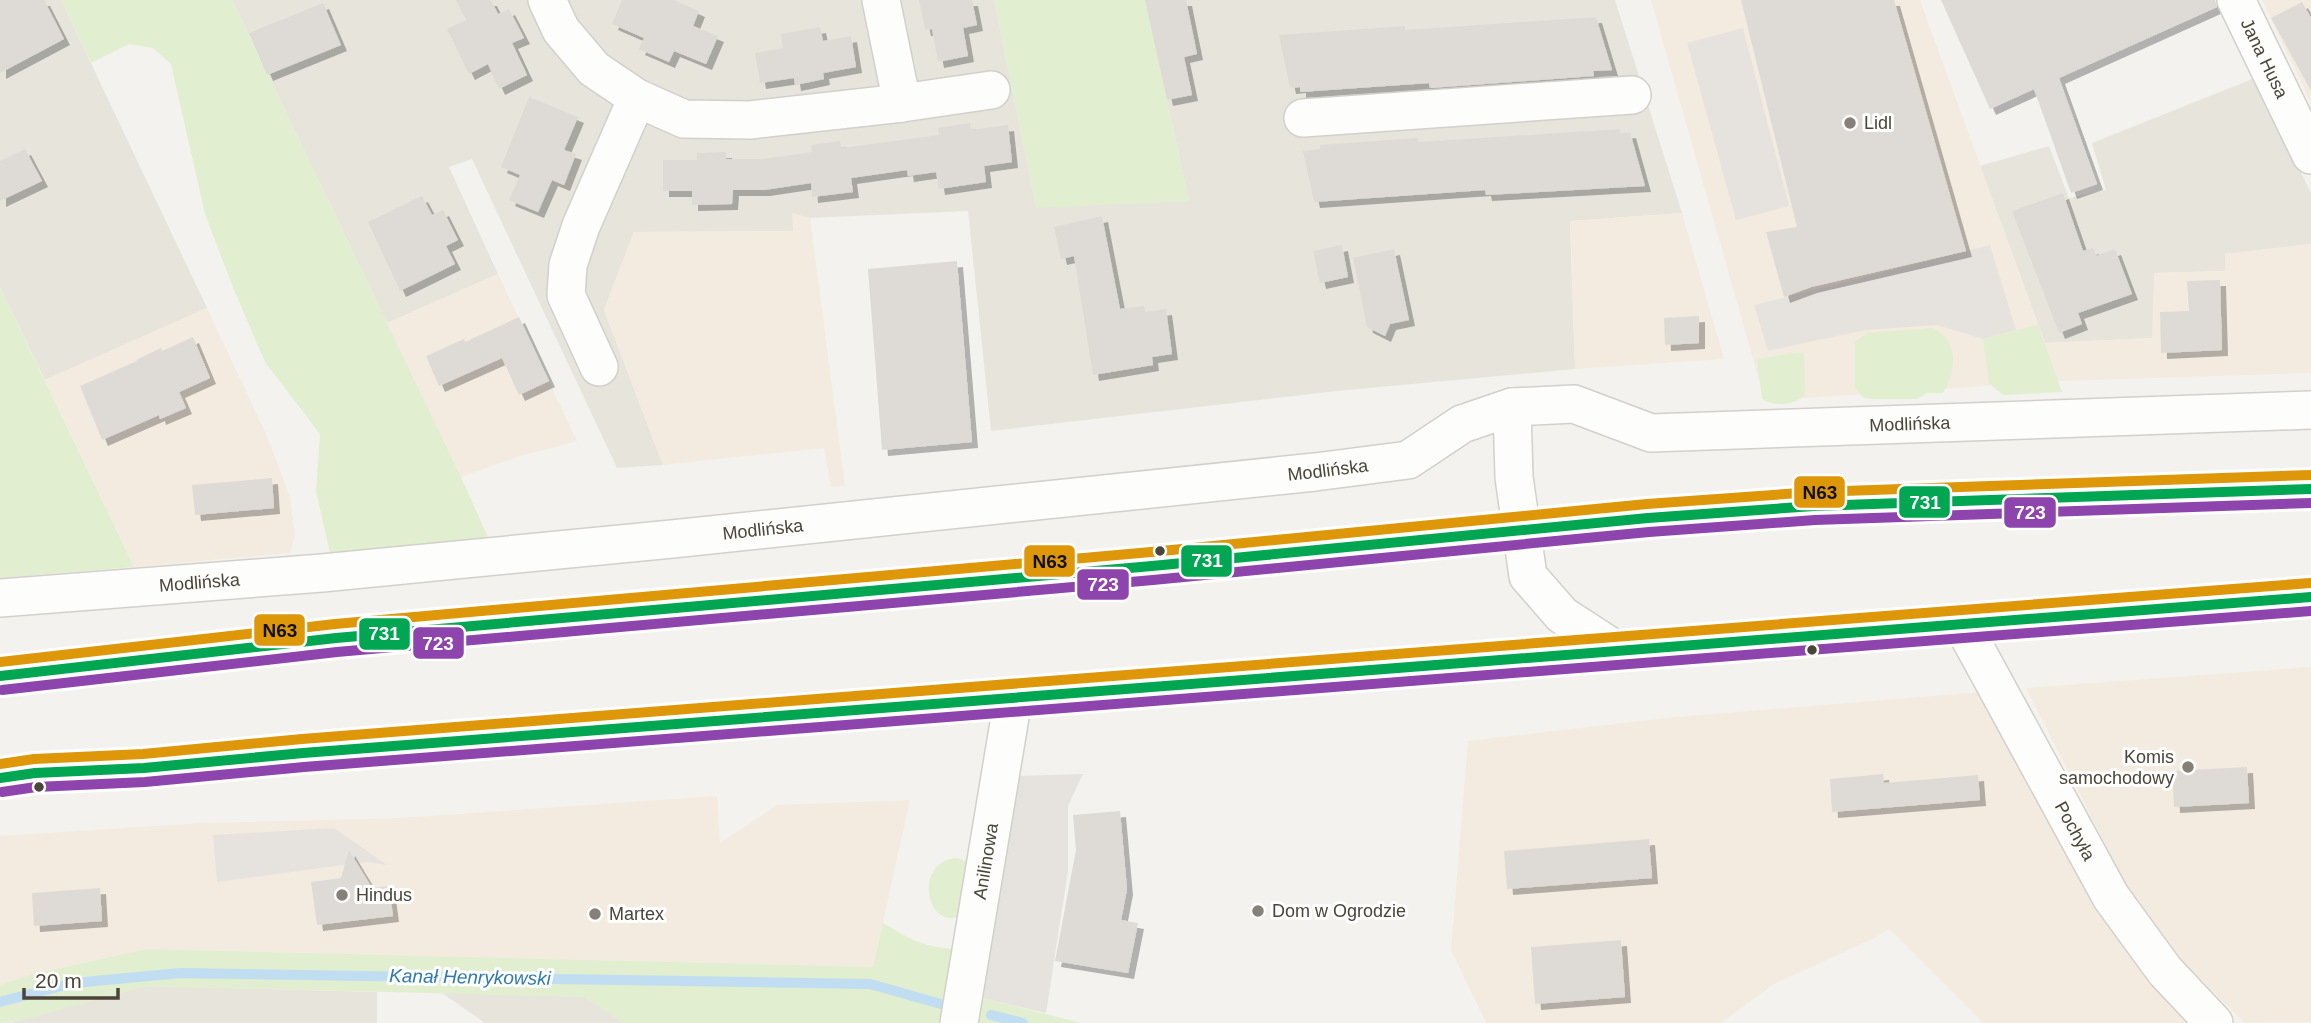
<svg xmlns="http://www.w3.org/2000/svg" width="2311" height="1023" viewBox="0 0 2311 1023" font-family="Helvetica,sans-serif">
<defs>
<filter id="shadow"><feDropShadow dx="6" dy="6" stdDeviation="0" flood-color="#0004"/></filter>
</defs>
<rect width="100%" height="100%" fill="#f4f2ee"/>
<path fill="#e7e4dc" d="M0,0H61L207,308L45,380L0,287Z
M232,0H994L1036,207L1189,201L1145,0H1615L1682,213L1570,221L1575,369L1337,391L991,431L968,211L810,218L793,214L794,231L634,232L604,310L663,465L617,468L472,159L449,167L498,274L387,323Z
M2255,78L2311,193V244L2225,254V271L2155,273L2153,338L2045,343L1980,166L2049,146L2069,198L2106,190L2092,143Z
M146,986L377,992V1023H8Z
M442,993L585,997L624,1023H485Z"/>
<path fill="#f3ebdf" d="M1651,0H1920L2045,343L2152,338L2154,273L2225,271V254L2311,244V373L2058,381L1765,401Z
M2262,0H2311V103Z
M792,213L810,218L845,486L831,487L824,448L663,465L604,310L634,232L793,231Z
M1682,213L1724,359L1575,369L1570,221Z
M498,274L577,441L520,456L461,477L387,323Z
M207,308L267,436L290,497L295,535L290,553L134,567L45,380Z
M2311,667V1022L2245,1023L2185,964L2128,889L2026,688Z
M1981,692L2095,907L2146,979L2189,1023H1983L1889,929L1876,937L1774,984L1721,1023H1486L1451,950L1468,741L1676,717Z
M717,796L720,843L777,805L910,800L873,967L146,949L26,976L0,985V836L202,823L401,818Z"/>
<path fill="#e1eecf" d="M61,0H232L461,477L490,542L341,556L330,553L316,491L320,434L265,362L234,290L205,214L171,64L153,48L129,44L91,63Z
M994,0H1145L1189,201L1036,208Z
M0,287L134,567L0,578Z
M2038,325L2062,392L2003,395L1989,383L1983,339Z
M1932,328C1960,340 1956,371 1943,393H1927L1917,399H1871L1862,397L1855,388V342L1867,333Z
M1804,352L1805,395C1793,406 1776,407 1762,399L1757,359Z
M956,858L969,862L960,916C930,928 918,880 940,864C944,860 951,859 956,858Z
M883,923C915,942 925,948 963,949L943,1023H624L585,997L146,986L23,1020L0,1023V985L26,976L146,949L873,967Z
M974,996L1081,1023H970Z"/>
<path fill="#e6e3df" d="M1743,28L1789,206L1736,220L1687,43Z
M1990,245L2016,330L1983,339L1937,325L1865,330L1768,351L1754,305Z
M1083,774L1068,806V871L1046,1013L974,996L1016,776Z
M334,828L387,865L367,862L217,882L213,835Z"/>
<g fill="none" stroke-linecap="round" stroke-linejoin="round">
<path stroke="#c0ddf1" stroke-width="10" d="M0,1002L74,983L180,973L870,984L941,1004
M991,1015L1023,1023"/>
</g>
<path fill="#dedbd6" filter="url(#shadow)" d="M0,0H44L64,39L0,73Z
M456,0H491L498,14L509,9L524,38L512,43L527,75L499,89L488,64L469,74L447,29L466,20Z
M622,0H674L699,11L693,26L718,36L706,64L674,51L669,62L639,49L644,38L612,24Z
M919,0H972L977,25L963,28L968,56L938,62L932,29L925,30Z
M1145,0H1186L1197,54L1184,57L1192,95L1167,100Z
M1741,0H1894L1966,251L1811,287L1784,297L1766,232L1797,227Z
M1941,0H2215L2217,7L2059,78L2097,184L2071,193L2034,89L1990,109Z
M2302,2L2311,18V91L2271,18Z
M323,3L341,45L267,75L249,33Z
M1596,17L1612,70L1593,71L1594,76L1430,88L1429,83L1300,92V87L1290,88L1279,35L1405,26V30Z
M820,27L823,41L851,36L856,67L823,73L824,79L810,82L795,85L794,78L760,83L755,53L783,48L781,34Z
M529,97L578,117L564,150L576,154L564,185L552,180L538,212L509,200L520,175L501,167Z
M970,123L971,130L1008,125L1012,162L984,166L986,182L939,189L936,172L908,176L907,170L851,178L853,192L812,197L811,183L764,190H733L732,204L692,205V191H663V160H697V153L726,152V159H762L812,152L811,145L840,141L841,148L939,135L938,128Z
M1620,129V133L1630,132L1645,186L1486,195L1485,190L1314,202L1303,151L1320,149V145L1418,138V142Z
M25,149L42,181L0,201V161Z
M2063,193L2083,251L2093,248L2096,256L2115,249L2132,294L2078,313L2082,324L2059,333L2012,211Z
M422,196L432,215L443,210L458,240L446,246L455,264L400,291L368,222Z
M1102,216L1120,309L1144,306L1145,312L1166,309L1172,354L1152,357L1153,365L1093,375L1074,256L1061,259L1054,227Z
M1342,245L1348,277L1320,283L1313,251Z
M1394,249L1409,320L1390,324L1385,336L1367,327L1353,258Z
M957,261L972,442L882,450L868,269Z
M2220,280L2222,350L2161,353L2160,312L2189,311L2187,281Z
M1699,316V343L1665,345L1664,318Z
M519,317L549,381L519,395L502,358L439,386L426,356L464,339L465,342Z
M193,337L210,378L179,392L186,408L160,419L159,415L102,440L80,386L137,361L136,360L161,348L162,351Z
M272,478L274,508L195,515L192,485Z
M2247,767L2249,803L2174,807L2172,771Z
M1883,774L1884,783L1978,775L1980,800L1832,812L1830,779Z
M1120,811L1127,889L1121,920L1138,923L1128,973L1055,961L1076,850L1073,815Z
M1649,839L1652,878L1507,889L1504,851Z
M349,850L372,888L389,886L393,916L317,925L311,882L341,878Z
M100,888L102,921L34,926L32,893Z
M1621,940L1625,997L1535,1004L1531,947Z"/>
<g fill="none" stroke-linecap="round" stroke-linejoin="round">
<g stroke="#d2d0cb" stroke-width="40">
<g id="street">
<path d="M547,0L561,30L594,69L637,98L684,119L750,120L902,103L991,90"/>
<path d="M881,0L902,103"/>
<path id="s1" d="M2236,0L2311,155"/>
<path d="M1303,118L1632,95"/>
<path d="M599,367L566,295L568,265L581,226L637,98"/>
<path d="M1512,407L1514,477L1528,576L1562,615L1616,650"/>
<path id="s2" d="M0,598L322,573L672,539L1315,472L1408,460L1462,424L1512,407L1574,404L1651,433L2311,410"/>
<path id="s3" d="M1961,622L2111,897L2165,971L2214,1023"/>
<path id="s4" d="M959,1023L1013,699"/>
</g>
</g>
<g stroke="#d6cebb" stroke-width="42">
<path id="primary" d="M0,676L336,638L1152,566L1648,518L1814,506L2311,489
M0,778L35,773L144,768L303,753L2311,597"/>
</g>
<use href="#street" stroke="#fdfdfc" stroke-width="37"/>
<use href="#primary" stroke="#f2efe6" stroke-width="38"/>
<g stroke="#fff" stroke-width="16">
<path id="bus-1" d="M0,676L336,638L1152,566L1648,518L1814,506L2311,489
M0,778L35,773L144,768L303,753L2311,597"/>
</g>
<g stroke="#fff" stroke-width="16">
<path id="bus-2" d="M2,690L337,652L1153,580L1649,532L1815,520L2311,503
M2,792L36,787L145,782L304,767L2311,611"/>
</g>
<g stroke="#fff" stroke-width="16">
<path id="bus-3" d="M0,662L335,624L1151,552L1647,504L1814,492L2311,475
M0,764L34,759L143,754L302,739L2310,583"/>
</g>
<use href="#bus-1" stroke="#00a651" stroke-width="10"/>
<use href="#bus-2" stroke="#8e44ad" stroke-width="10"/>
<use href="#bus-3" stroke="#dd9709" stroke-width="10"/>
</g>
<g fill="#868178" stroke="#fff" stroke-width="2.5">
<circle cx="1850" cy="123" r="7"/>
<circle cx="2188" cy="767" r="7"/>
<circle cx="342" cy="895" r="7"/>
<circle cx="1258" cy="911" r="7"/>
<circle cx="595" cy="914" r="7"/>
</g>
<g fill="#4b4439" stroke="#fff" stroke-width="2.5">
<circle cx="1160" cy="551" r="6"/>
<circle cx="1812" cy="650" r="6"/>
<circle cx="39" cy="787" r="6"/>
</g>
<g text-anchor="middle" dominant-baseline="central" stroke-width="6" stroke-linejoin="round" paint-order="stroke">
<g font-size="18" fill="#4b4439" stroke="#fff">
<text stroke="none"><textPath href="#s1" startOffset="65">Jana Husa</textPath></text>
<text stroke="none"><textPath href="#s2" startOffset="1936">Modlińska</textPath></text>
<text stroke="none"><textPath href="#s2" startOffset="1334">Modlińska</textPath></text>
<text stroke="none"><textPath href="#s2" startOffset="766">Modlińska</textPath></text>
<text stroke="none"><textPath href="#s2" startOffset="200">Modlińska</textPath></text>
<text stroke="none"><textPath href="#s3" startOffset="238">Pochyła</textPath></text>
<text stroke="none"><textPath href="#s4" startOffset="164">Anilinowa</textPath></text>
</g>
<g font-size="18" fill="#4b4439" stroke="#fff" text-anchor="start">
<text x="1864" y="123">Lidl</text>
<text x="2174" y="757" text-anchor="end">Komis<tspan x="2174" dy="21">samochodowy</tspan></text>
<text x="356" y="895">Hindus</text>
<text x="1272" y="911">Dom w Ogrodzie</text>
<text x="609" y="914">Martex</text>
</g>
<g font-size="19" font-style="italic" fill="#2e7ab2" stroke="#fff">
<text transform="translate(470 977) rotate(1)">Kanał Henrykowski</text>
</g>
</g>
<g stroke="#fff" stroke-width="2.5">
<rect x="1793" y="475" width="53" height="34" rx="7" fill="#dd9709"/>
<rect x="1898" y="485" width="53" height="34" rx="7" fill="#00a651"/>
<rect x="2003" y="496" width="54" height="33" rx="7" fill="#8e44ad"/>
<rect x="1180" y="544" width="53" height="34" rx="7" fill="#00a651"/>
<rect x="1023" y="544" width="53" height="34" rx="7" fill="#dd9709"/>
<rect x="1076" y="568" width="54" height="33" rx="7" fill="#8e44ad"/>
<rect x="253" y="613" width="53" height="34" rx="7" fill="#dd9709"/>
<rect x="358" y="617" width="53" height="34" rx="7" fill="#00a651"/>
<rect x="412" y="626" width="53" height="34" rx="7" fill="#8e44ad"/>
</g>
<g font-size="19" text-anchor="middle" font-weight="bold" fill="#fff">
<text x="1925" y="509">731</text>
<text x="2030" y="519">723</text>
<text x="1207" y="567">731</text>
<text x="1103" y="591">723</text>
<text x="384" y="640">731</text>
<text x="438" y="650">723</text>
</g>
<g font-size="19" text-anchor="middle" font-weight="bold" fill="#111">
<text x="1820" y="499">N63</text>
<text x="1050" y="568">N63</text>
<text x="280" y="637">N63</text>
</g>
<path d="M24 988v10h94v-10" fill="none" stroke="#4b4439" stroke-width="3.5"/>
<text x="35" y="988" font-size="21" fill="#4b4439" stroke="#ffffff" stroke-width="5" paint-order="stroke">20 m</text>
</svg>
